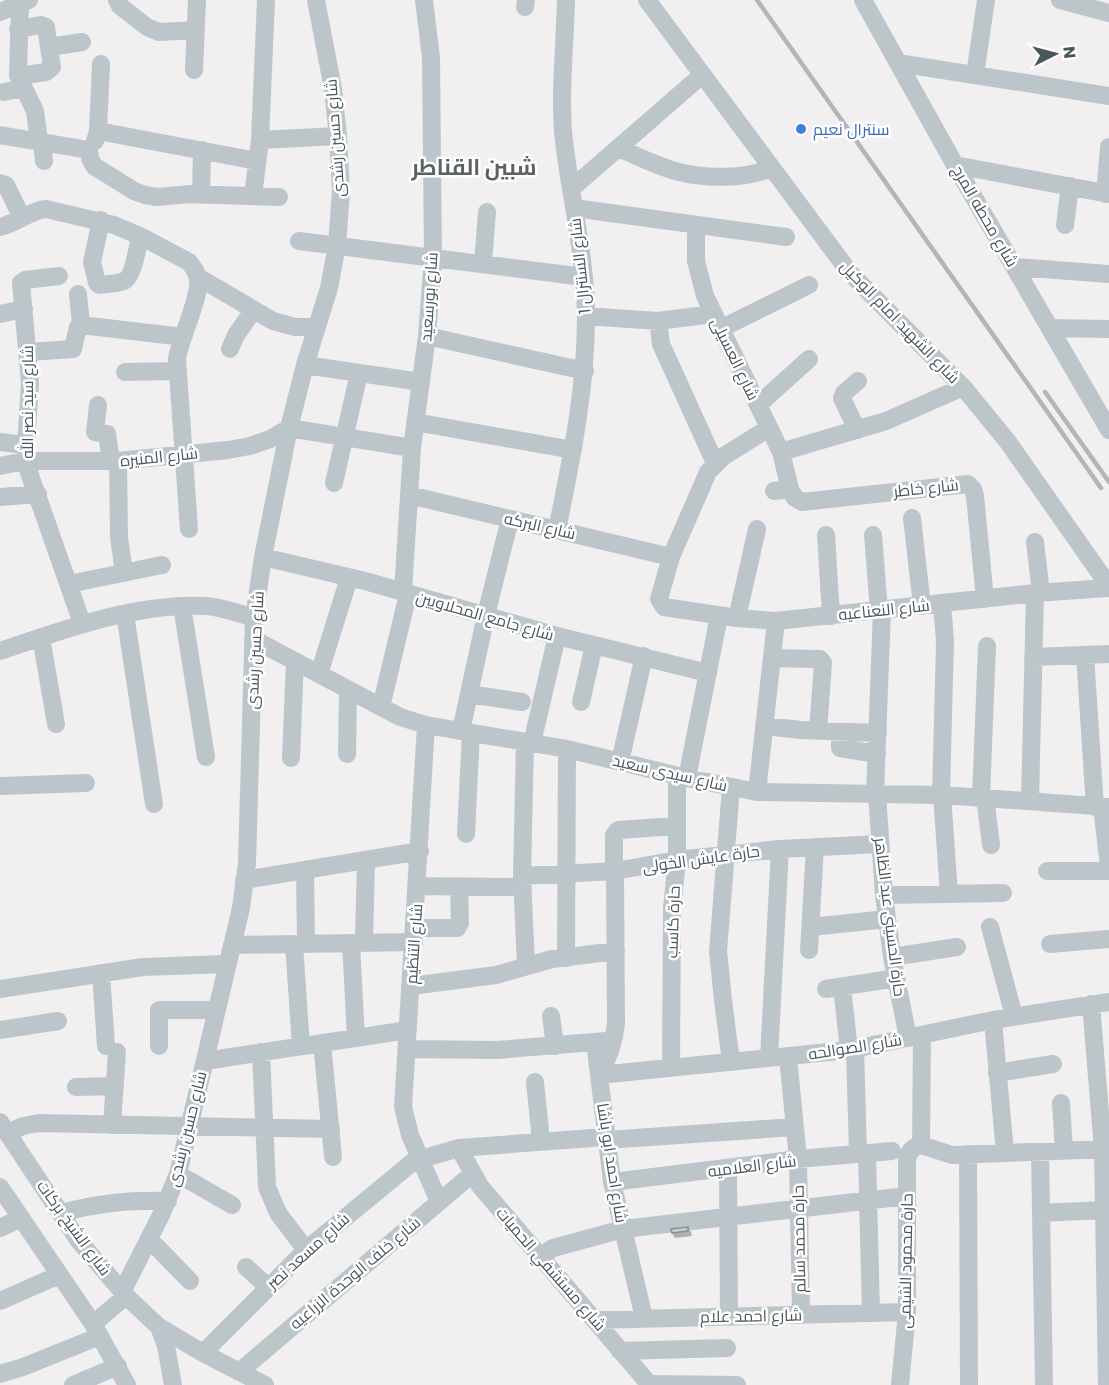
<svg xmlns="http://www.w3.org/2000/svg" width="1109" height="1385" viewBox="0 0 1109 1385" font-family="Poppins,Cairo,sans-serif">
<rect width="100%" height="100%" fill="#f1efef"/>
<g fill="none" stroke-linecap="round" stroke-linejoin="round">
<path stroke="#bcc6ca" stroke-width="18" d="M117,0L120,6L147,27L159,32L196,30
M647,0L850,273L963,387L1008,442L1109,586
M863,0L955,165L1109,430
M1060,0L1109,13
M20,4L18,76L35,111L39,141
M525,7L526,0
M0,12L29,0
M50,47L82,42
M898,63L1109,96
M194,70L197,0
M975,75L986,0
M18,76L46,72L52,67L46,27L41,25L18,29
M4,92L23,88
M98,131L257,161
M0,135L89,150
M260,140L338,136
M95,141L98,131L101,64
M42,142L44,161
M618,148C638,156 658,167 679,172C707,179 745,179 772,168
M89,150L90,158L94,166L134,191L145,195L157,197L190,194L279,197
M955,165L1109,194
M0,183L6,185L22,218
M571,189L702,75
M1105,194L1109,147
M201,195L202,150
M253,196L260,140L266,0
M574,208L786,237
M101,220L92,262L97,283L99,285C107,284 117,284 124,281C133,277 138,246 140,236
M696,225V261L705,296L781,452L790,489
M1065,225L1070,186
M0,227C17,223 29,211 46,209L114,225L140,236L189,262C193,267 197,272 198,279C201,296 180,339 177,359L189,529
M299,241L584,277
M483,264L487,212
M1015,267L1109,274
M59,276L25,280L21,283L30,383L25,461L82,623
M198,277L273,321L295,327H317
M78,294L81,325
M0,314L24,309
M586,316L658,321L713,314
M658,321L661,344L715,463
M1050,328L1109,329
M720,329L809,285
M427,336L585,371
M230,349L236,335L253,311
M28,352L73,349L78,327L81,325L183,337
M305,365L421,382
M125,372L178,371
M98,405L95,432L107,434L111,461
M758,405L809,359
M415,422L573,450
M769,428L724,456L708,472L671,557L659,599L664,607L737,618L776,621L1035,593L1109,588
M857,430L842,398L844,393L858,381
M0,442L25,445
M781,452L886,421L963,387
M118,461L119,537L124,573
M0,466L25,461H118L228,450L250,446L270,439L289,428L412,448
M334,483L359,373
M774,491L790,489L795,498L802,502L968,484L973,489L975,496L985,599
M409,495L671,557
M0,497L38,494
M912,518L922,606
M557,530C571,460 586,390 586,318C586,258 571,200 564,141C559,96 565,46 566,0
M826,535L831,616
M873,535L879,611
M1035,542L1041,593
M263,557L365,581L557,636L708,673
M69,584L162,565
M403,592L412,448L427,336L433,258L431,58L424,0
M182,606L206,757
M125,614L154,804
M737,618L757,529
M41,637L56,724
M253,639L400,717L426,725L567,749L687,778L757,792L942,795L1109,807
M0,651C65,629 136,603 205,606C222,607 238,613 254,618
M1085,655L1095,807
M1033,657L1109,654
M772,658L815,659H820L823,663L818,731
M319,674L349,578
M469,694L522,702
M581,702L594,645
M381,707L408,594
M426,725L403,1107L410,1135L439,1202
M764,726L801,730L878,733
M461,731L486,615L510,519
M840,732V748L877,754
M525,742L522,876L526,966
M532,743L557,636
M347,754L348,689
M291,758L295,661
M620,762L644,656
M687,778L719,616
M0,786L86,783
M731,787L718,951L723,1000L731,1062
M757,792L776,621
M875,794L882,610
M877,794L884,895L892,957L908,1038
M941,795L945,641L942,604
M942,795L949,894
M981,797L987,646
M985,797L991,845
M1030,801L1035,593
M1102,807L1109,867
M466,834L471,733
M305,870L306,944
M614,871V835L618,830L676,826
M1047,871H1109
M522,876L615,871L677,860L780,849L880,844
M244,880L420,851
M417,886L522,887
M884,895L1003,893
M811,927L887,919
M990,927L1014,1016
M415,928H457L460,923L459,887
M351,943L356,1038
M364,943L366,860
M294,944L301,1046
M1050,944L1109,939
M232,945L414,942
M809,950L815,847
M892,957L957,947
M566,958L567,749
M101,973L106,1046
M411,986L496,975L552,959L616,951
M842,987L849,1050
M0,989L143,967L227,964
M826,989L896,978
M1091,1004L1103,1149L1107,1385
M551,1016L555,1046
M993,1020L1005,1153
M0,1030L58,1021
M595,1042L612,1182L644,1318
M322,1043L333,1157
M159,1046V1010H216
M407,1049L497,1050L606,1041
M855,1049L858,1154
M261,1052L267,1187L278,1213L306,1250
M788,1057L798,1159L801,1315
M769,1058L780,849
M205,1061L408,1030
M671,1068L672,908L677,860V776
M997,1073L1053,1064
M599,1075L849,1050L993,1020L1109,1002
M599,1075C609,1058 614,1043 616,1023L615,871
M535,1082L541,1141
M76,1087L115,1086
M1061,1103L1064,1151
M0,1122L79,1241L126,1296L159,1327L203,1353L265,1385
M112,1125L117,1052
M7,1133L23,1126L39,1123L331,1129
M606,1140L795,1127
M921,1145L952,1155L1109,1149
M921,1145L922,1036
M459,1148L480,1186L650,1385
M1040,1152L1044,1385
M867,1154L871,1313
M968,1154L969,1385
M421,1159L459,1148L605,1137
M728,1169L729,1317
M178,1174L232,1205
M612,1182L798,1159L892,1151
M0,1187L93,1324L127,1385
M61,1213C98,1203 129,1200 168,1201
M1041,1213L1102,1210
M0,1228L21,1218
M149,1239L190,1281
M540,1257L553,1248L623,1229L907,1196
M246,1267L268,1287
M122,1292L161,1215L178,1174L241,908L247,863L254,618L263,557L289,428L305,365L329,288L337,245L341,191L338,136L333,89L316,0
M0,1301L59,1275
M594,1320L907,1312
M93,1324L126,1296
M159,1327L166,1346L173,1385
M620,1351L727,1348
M203,1353L306,1250L420,1156
M239,1372L472,1174
M0,1374L23,1367L100,1336
M649,1384L737,1385
M73,1385L118,1366
M900,1385L907,1312V1160C909,1151 912,1147 921,1145"/>
<path stroke="#b2b6b8" stroke-width="4.5" d="M757,0L1101,488
M1045,392L1109,482"/>
</g>
<path fill="#adb0b3" d="M688,1227L691,1232L692,1236L675,1238L672,1233Z"/>
<path fill="#c9cdd0" stroke="#8d9092" stroke-width="1.5" d="M688,1227V1231L672,1233L671,1229Z"/>
<circle fill="#3f7fe0" stroke="#fff" stroke-width="2" cx="801" cy="129" r="6"/>
<g text-anchor="middle" dominant-baseline="central" stroke-width="5" stroke-linejoin="round" paint-order="stroke">
<g font-size="16" fill="#366cbe" stroke="#fff" text-anchor="start">
<text x="813" y="129">سنترال نعيم</text>
</g>
<g font-size="16" fill="#49565a" stroke="#fff">
<text transform="translate(335 138) rotate(-94)">شارع حسين رشدى</text>
<text transform="translate(985 216) rotate(60)">شارع محطه المرج</text>
<text transform="translate(580 266) rotate(-96)">شارع السنترال 1</text>
<text transform="translate(429 297) rotate(-86)">شارع بورسعيد</text>
<text transform="translate(900 322) rotate(46)">شارع الشهيد امام الوكيل</text>
<text transform="translate(735 359) rotate(64)">شارع العسيلى</text>
<text transform="translate(27 402) rotate(-90)">شارع سيد نصر الله</text>
<text transform="translate(159 457) rotate(-6)">شارع المنيره</text>
<text transform="translate(926 488) rotate(-6)">شارع خاطر</text>
<text transform="translate(540 526) rotate(13)">شارع البركه</text>
<text transform="translate(884 610) rotate(-6)">شارع النعناعيه</text>
<text transform="translate(485 616) rotate(16)">شارع جامع المحلاويين</text>
<text transform="translate(255 650) rotate(-87)">شارع حسين رشدى</text>
<text transform="translate(670 773) rotate(13)">شارع سيدى سعيد</text>
<text transform="translate(701 859) rotate(-8)">حارة عايش الخولى</text>
<text transform="translate(890 917) rotate(83)">حارة الحسينى عبد الظاهر</text>
<text transform="translate(673 922) rotate(-88)">حارة كاسب</text>
<text transform="translate(414 944) rotate(-86)">شارع التنظيم</text>
<text transform="translate(855 1047) rotate(-9)">شارع الصوالحه</text>
<text transform="translate(187 1129) rotate(-76)">شارع حسين رشدى</text>
<text transform="translate(612 1163) rotate(81)">شارع احمد ابو باشا</text>
<text transform="translate(752 1166) rotate(-7)">شارع العلاميه</text>
<text transform="translate(74 1228) rotate(54)">شارع الشيخ بركات</text>
<text transform="translate(799 1239) rotate(-91)">حارة محمد سالم</text>
<text transform="translate(308 1251) rotate(-42)">شارع مسعد نصر</text>
<text transform="translate(906 1261) rotate(-89)">حارة محمود الشيمى</text>
<text transform="translate(551 1269) rotate(49)">شارع مستشفي الحميات</text>
<text transform="translate(355 1273) rotate(-40)">شارع خلف الوحدة الزراعيه</text>
<text transform="translate(751 1316) rotate(-1)">شارع احمد علام</text>
</g>
<g font-size="22" font-weight="bold" fill="#5c6163" stroke="#fff">
<text x="474" y="167">شبين القناطر</text>
</g>
</g>
<g transform="translate(1055 54) rotate(84)" stroke="#ffffff" stroke-width="4.5" paint-order="stroke">
<path d="M0-4.5L10 22L0 15L-10 22Z" fill="#49565a"/>
<text y="-9" font-size="16" font-weight="bold" text-anchor="middle" fill="#49565a">N</text>
</g>
</svg>
